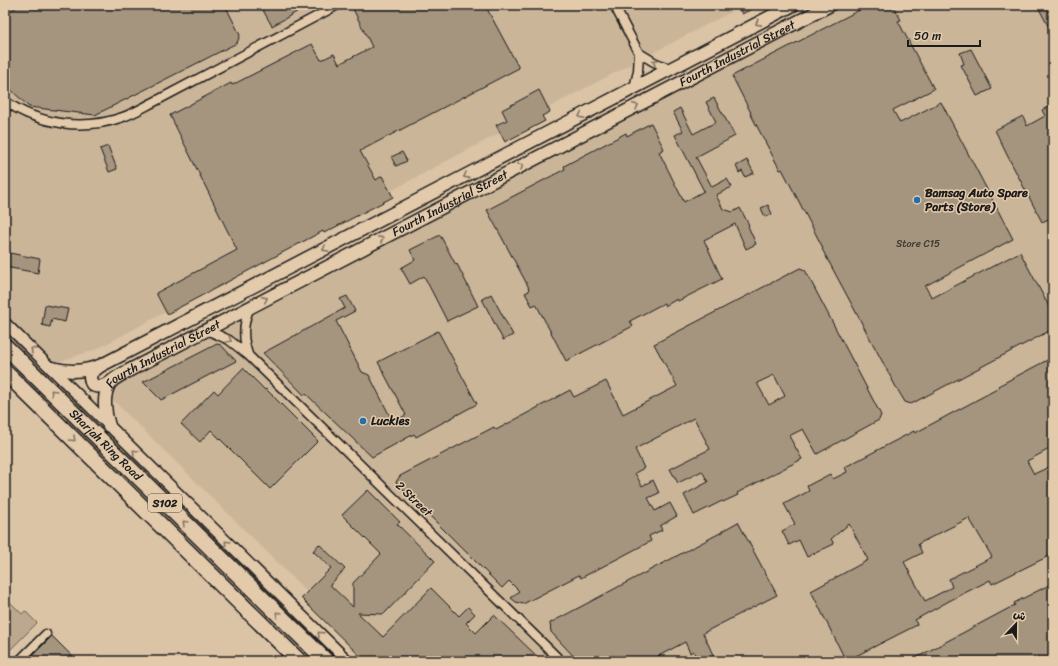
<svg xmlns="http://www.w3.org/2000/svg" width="1058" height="666" viewBox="0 0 1058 666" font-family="Sriracha,'Playpen Sans Arabic',sans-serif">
<rect width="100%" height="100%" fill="#dbc3a5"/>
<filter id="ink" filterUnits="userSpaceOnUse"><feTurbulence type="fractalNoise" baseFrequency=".025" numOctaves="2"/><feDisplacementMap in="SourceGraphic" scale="8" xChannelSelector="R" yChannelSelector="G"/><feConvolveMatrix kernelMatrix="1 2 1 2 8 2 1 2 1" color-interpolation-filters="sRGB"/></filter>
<g filter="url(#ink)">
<path fill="#cbb599" d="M5,5H744L439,165L97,349L49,365L5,320Z
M837,5H1053V661H377L105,392Z"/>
<path fill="#bba88e" stroke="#6c6255" d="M5,597L22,614L25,611L37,623L8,652L5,649Z"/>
<path fill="#a5957e" stroke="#1c1c1c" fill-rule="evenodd" d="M21,5H225L240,35L237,43L95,115L29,107L5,84V13Z
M260,5H309L272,26Z
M357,5H485L519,68L360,151L376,180L382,176L393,197L324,233L323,231L167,314L156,293L237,250L170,115L231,83L232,85L312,44L321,60L334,54L339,64L372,47L352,7Z
M737,5H760L742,14Z
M869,5H893L901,20L898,21L934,89L893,110L900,123L941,102L1013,239L925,286L932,298L1020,252L1053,314V329L911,404L905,402L896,387L822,249L823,248L782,169L780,170L750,113H751L732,76Z
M1037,5H1053V35Z
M971,49L992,89L977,96L961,65L964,64L960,53Z
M539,90L550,112L542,116L545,121L505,142L496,125L507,120L502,110Z
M714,98L735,136L696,157L712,187L727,179L732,187L716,195L723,209L733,212L740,208L749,225L748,226L756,244L746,249L735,224L704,240L722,279L678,301L677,299L665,306L664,303L630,321L633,326L566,361L536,304L532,306L525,293L529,291L528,286L487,210L565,169L564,166L626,133L627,136L651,123L664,149L659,152L684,202L704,191L675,135L683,131L673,112L680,108L693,134L716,122L706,102Z
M1053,104V217L1042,222L1006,153L995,130L1023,116L1027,126L1045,116L1042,110Z
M108,146L117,169L109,172L100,149Z
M402,152L407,161L396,166L391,157Z
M747,160L754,173L745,177L742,171L739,173L736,166Z
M768,205L772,214L765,217L761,208Z
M440,235L456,265L457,264L478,306L447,321L424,276L410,284L401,268L415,260L410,250Z
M5,252L40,259L38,273L5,267Z
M800,268L805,270L881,415L879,420L817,454L803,429L789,436L802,459L737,493L738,495L723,502L722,501L694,515L684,495L708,482L702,471L678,483L670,469L710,449L694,418L635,449L644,468L635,473L642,486L653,480L659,493L648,498L655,511L670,503L677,516L660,526L662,530L649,536L651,541L581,578L579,575L523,604L516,602L511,598L519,591L509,581L502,588L396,482L400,476L494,427L496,430L570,390L574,397L606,381L623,414L677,386L654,344ZM774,375L785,396L769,405L757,383Z
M491,294L513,335L503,340L482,299Z
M347,296L355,311L336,321L362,372L369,375L393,422L406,415L378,362L438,331L477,404L416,437L414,434L372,457L306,394L304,395L263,353L345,308L340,299Z
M45,305L68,309L65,322L52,319L50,327L42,325Z
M217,344L221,345L236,361L161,400L143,382Z
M1053,357V447L1027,461L1034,474L1053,465V554L992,584L990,580L949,601L915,620L917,625L850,659L844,657L811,591L868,560L849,524L831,539L834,544L807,557L799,540L789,545L782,531L795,524L784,504L809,491L807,486L830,474L833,479L847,472L845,467L914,431L915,433L999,388L998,386ZM969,518L992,557L949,579L952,587L925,601L904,562L922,553L918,544Z
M243,368L265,390L266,389L318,441L270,489L211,430L200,442L181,424L214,390L218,394Z
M368,490L400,522L397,524L435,561L384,614L358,613L383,637L431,588L459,616L468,607L475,614L466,623L476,633L494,615L542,661H365L301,598L331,568L313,551L319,544L345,569L330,585L353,607V583L381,554L342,515Z
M738,522L777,595L703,633L716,661H699L693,651L690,653L685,642L649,661H578L551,632L550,623L722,532V531Z
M1053,583V661H910L1015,605L1014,603Z
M52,636L77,661H27Z"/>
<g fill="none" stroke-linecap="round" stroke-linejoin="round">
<g stroke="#1c1c1c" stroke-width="11">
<path id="minor" d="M614,5L639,53L654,62L671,69
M634,88L638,71L639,53
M5,101C39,125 84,131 123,117C134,113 144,107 154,102L338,5
M207,330L229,340L248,355L561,661
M248,354C242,337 243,323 250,307
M19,661L46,634"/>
</g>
<g stroke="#1c1c1c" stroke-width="13">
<path id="tertiary" d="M5,323L348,661"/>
</g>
<g stroke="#1c1c1c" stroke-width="15">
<g id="secondary">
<path d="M100,366L91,373L90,377C91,390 101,387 110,383"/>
<path d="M52,368C70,373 85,372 102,365L793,5"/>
<path id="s1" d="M109,426C105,414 102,395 110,383C114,378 123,374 128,371L830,5"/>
</g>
</g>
<g stroke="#1c1c1c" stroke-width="18">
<g id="motorway">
<path id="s2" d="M5,346L326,661"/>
<path d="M5,372L299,661"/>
</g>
</g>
<use href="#minor" stroke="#e3caab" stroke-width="8"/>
<use href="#tertiary" stroke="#e3caab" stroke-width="10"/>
<use href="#secondary" stroke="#e3caab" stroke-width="12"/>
<use href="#motorway" stroke="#e3caab" stroke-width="15"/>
</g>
<defs><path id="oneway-chevron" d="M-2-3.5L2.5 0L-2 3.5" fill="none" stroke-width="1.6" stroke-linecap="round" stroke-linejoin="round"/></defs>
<g stroke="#807364">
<use href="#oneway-chevron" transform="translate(758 23) rotate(152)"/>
<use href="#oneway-chevron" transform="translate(655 62) rotate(-154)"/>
<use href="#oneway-chevron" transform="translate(636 106) rotate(-27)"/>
<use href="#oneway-chevron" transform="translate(581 116) rotate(152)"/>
<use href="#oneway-chevron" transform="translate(521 166) rotate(-27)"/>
<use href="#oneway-chevron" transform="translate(466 176) rotate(152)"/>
<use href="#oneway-chevron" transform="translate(381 239) rotate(-27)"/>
<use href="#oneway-chevron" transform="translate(325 249) rotate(153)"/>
<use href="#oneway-chevron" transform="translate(265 299) rotate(-27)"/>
<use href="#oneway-chevron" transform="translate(229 340) rotate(31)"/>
<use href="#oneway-chevron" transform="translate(33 350) rotate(-136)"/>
<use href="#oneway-chevron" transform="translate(53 392) rotate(-135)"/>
<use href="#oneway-chevron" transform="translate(73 439) rotate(45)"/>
<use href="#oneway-chevron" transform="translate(135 452) rotate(-135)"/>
<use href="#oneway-chevron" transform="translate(185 523) rotate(-135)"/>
<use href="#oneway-chevron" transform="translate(227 543) rotate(-135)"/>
<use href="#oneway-chevron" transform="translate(278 614) rotate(-135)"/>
<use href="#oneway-chevron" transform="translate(320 634) rotate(-136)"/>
</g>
</g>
<g fill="#1f6fb2" stroke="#e3caab" stroke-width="1.5">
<circle cx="917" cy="200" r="4"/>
<circle cx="363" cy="421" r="4"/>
</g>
<g text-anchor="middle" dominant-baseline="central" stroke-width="3" stroke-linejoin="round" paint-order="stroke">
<g font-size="10" fill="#3e3a34">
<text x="918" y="244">Store C15</text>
</g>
<rect fill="#e3caab" stroke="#585047" stroke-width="1" x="148" y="494" width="34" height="18" rx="3"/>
<g font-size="11" font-weight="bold" fill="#1c1c1c">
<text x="165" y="503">S102</text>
</g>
<g font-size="12" fill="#1c1c1c" stroke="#e3caab">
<text stroke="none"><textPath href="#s1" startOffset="753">Fourth Industrial Street</textPath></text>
<text stroke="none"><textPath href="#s1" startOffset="429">Fourth Industrial Street</textPath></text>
<text stroke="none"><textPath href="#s1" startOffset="105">Fourth Industrial Street</textPath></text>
<text stroke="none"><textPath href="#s2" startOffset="141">Sharjah Ring Road</textPath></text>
<text transform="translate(414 499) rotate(44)">2 Street</text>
</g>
<g font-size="12" font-weight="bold" fill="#1c1c1c" stroke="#e3caab" text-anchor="start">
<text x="925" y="193">Bamsag Auto Spare<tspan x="925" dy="14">Parts (Store)</tspan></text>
<text x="371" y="421">Luckies</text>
</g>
</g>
<rect width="1058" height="666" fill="none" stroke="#e3caab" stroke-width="20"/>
<rect x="10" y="10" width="1038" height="646" fill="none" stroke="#1c1c1c" stroke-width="1.5" filter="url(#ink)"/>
<g transform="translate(1016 624) rotate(22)" stroke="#e3caab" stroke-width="3" paint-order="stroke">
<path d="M0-3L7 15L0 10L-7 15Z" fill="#1c1c1c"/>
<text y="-6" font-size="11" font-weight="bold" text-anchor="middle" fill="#1c1c1c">ش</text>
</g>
<path d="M908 40v6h72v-6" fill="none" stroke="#1c1c1c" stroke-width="2"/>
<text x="914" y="40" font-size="12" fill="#1c1c1c" stroke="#e3caab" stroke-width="3" paint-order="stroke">50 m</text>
</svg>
